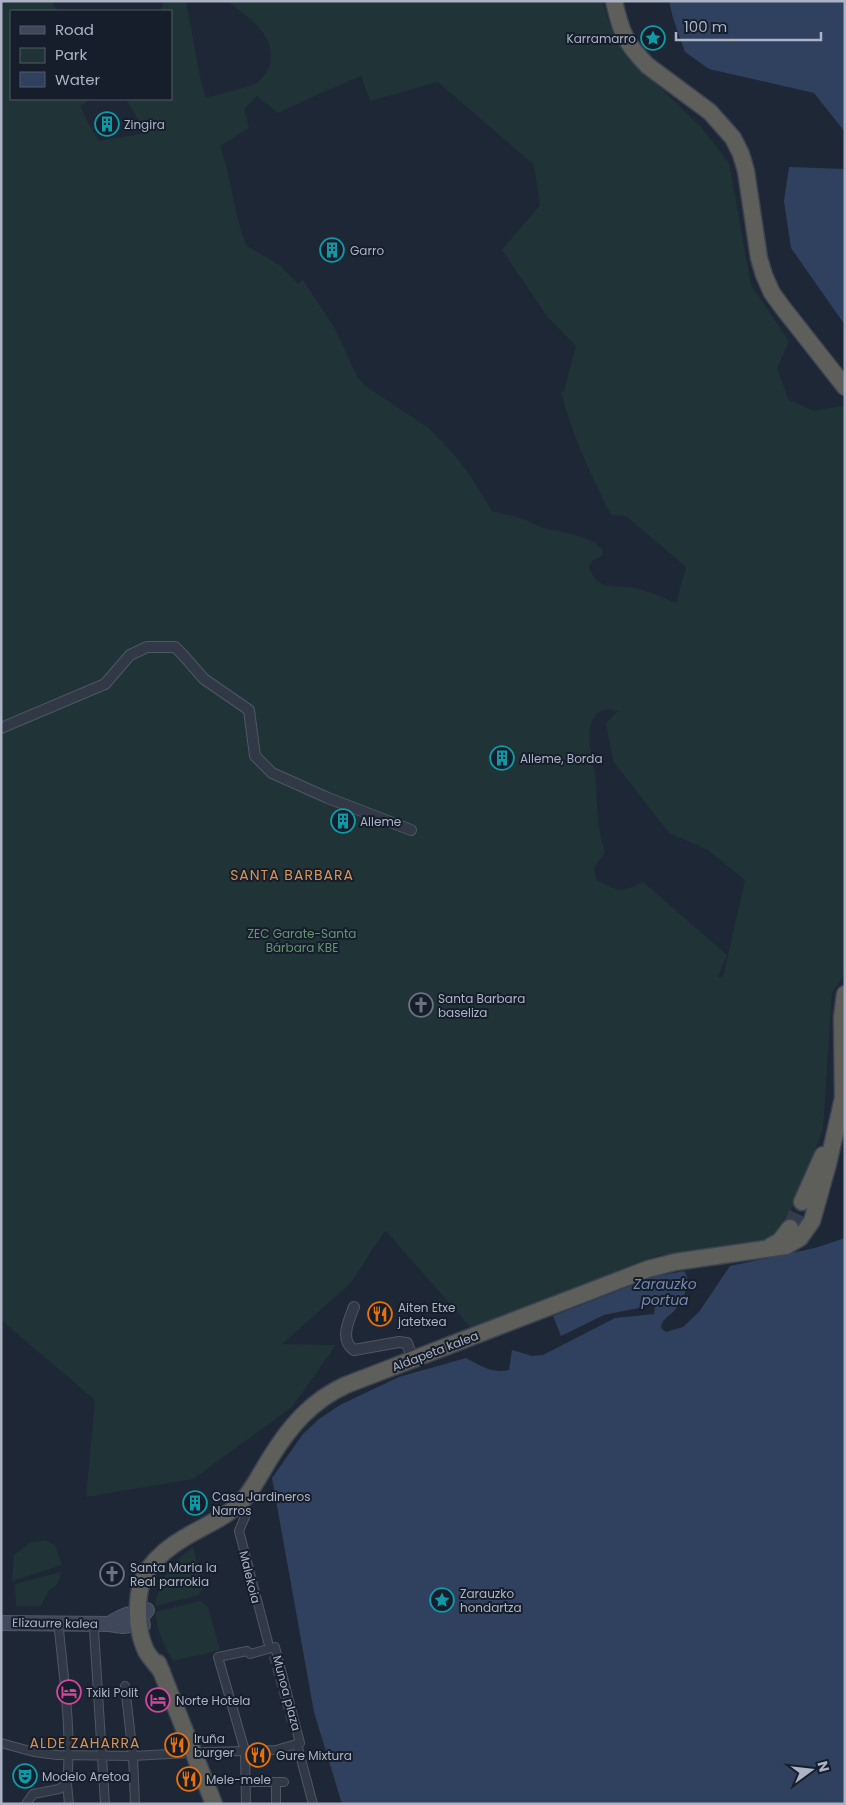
<svg xmlns="http://www.w3.org/2000/svg" width="846" height="1805" viewBox="0 0 846 1805" font-family="Poppins,sans-serif">
<rect width="100%" height="100%" fill="#1e2736"/>
<path fill="#203337" fill-rule="evenodd" d="M1,1H51L58,11H11V99H92L80,106L91,129L99,141L146,133L126,99H171V11H160L164,1H186L200,77L206,98C218,94 247,88 257,83C263,79 268,70 270,64C276,34 248,17 227,1H603C608,24 617,42 631,59L700,126L729,163L751,285L789,341L777,369L789,400L814,411L842,406L845,408V974L832,993L823,1129L797,1199L779,1231L760,1244L659,1255L471,1328L386,1231L384,1232L350,1284L282,1344L336,1345L292,1407L193,1479L86,1497L95,1400L1,1320ZM361,76L370,101L438,82L534,165L540,205L502,250L546,315L576,346L564,391L561,392C572,435 591,475 611,515L626,516L686,567L676,603C664,598 649,591 635,588C616,584 598,593 589,567L592,561L602,556L603,551C594,535 558,532 541,527C534,525 529,521 523,519C513,515 502,514 492,511L471,477L456,457L430,429L364,385L357,376L334,327L303,280L298,284L281,266L247,246C233,214 232,179 220,146L249,128L244,109L257,96L278,113L319,94ZM608,709L618,711L606,723L613,761L669,833L708,850L745,880L723,977H718L727,955L643,882C621,893 618,892 597,880L594,868L605,852C597,828 597,806 596,782C595,761 576,715 608,709Z
M46,1540L49,1543L55,1545L62,1565L12,1581L14,1555L29,1543Z
M193,1547L203,1588L199,1595L155,1606C160,1579 171,1563 193,1547Z
M61,1572C60,1580 57,1587 49,1590L41,1606H16L15,1584Z
M201,1601L208,1607L220,1650L173,1661C164,1645 156,1631 156,1612Z"/>
<path fill="#30415f" d="M669,1H845V132L814,93L709,69L685,52L673,18Z
M789,167L845,169V325L791,248L784,201Z
M845,1238V1804H342L314,1712L272,1478L303,1434L319,1419L340,1405L399,1377L466,1358C481,1366 493,1374 509,1370L512,1350L532,1356L543,1355L615,1318L654,1314L655,1308L653,1305L604,1315L561,1336L553,1316L653,1277L684,1271C693,1283 682,1303 673,1312C667,1318 662,1319 661,1328L666,1332L683,1327L699,1312L730,1266L815,1248Z"/>
<g fill="none" stroke-linecap="round" stroke-linejoin="round">
<path stroke="#333c4b" stroke-width="8" stroke-dasharray="8 4" stroke-linecap="butt" d="M269,1644L291,1722"/>
<path stroke="#333c4b" stroke-width="16" stroke-dasharray="16 8" stroke-linecap="butt" d="M790,1228L802,1202"/>
<g stroke="#4f5665" stroke-width="10">
<path id="pedestrian" d="M247,1512L239,1531L268,1642
M94,1630L105,1804
M275,1647L300,1743L276,1750L245,1751L218,1657L247,1651L250,1654Z
M125,1686L133,1756L135,1804
M1,1743L34,1752L57,1755L133,1756L188,1753
M297,1744L313,1804
M204,1752L245,1751L246,1804
M245,1782H284
M276,1782V1804
M67,1784L69,1804
M26,1804L33,1794L59,1789L67,1784C72,1733 64,1680 59,1630"/>
</g>
<g stroke="#4f5665" stroke-width="12">
<path id="minor" d="M1,728L105,684L130,655L147,647H175L183,655L204,679L249,710L255,756L272,773L328,798L411,830
M354,1307C349,1320 339,1340 354,1350L399,1342L407,1343L413,1360"/>
</g>
<g stroke="#4f5665" stroke-width="16">
<path id="secondary" d="M1,1623L109,1624L123,1626L136,1624L147,1610
M109,1624C123,1616 134,1606 143,1625"/>
</g>
<g stroke="#3c4351" stroke-width="19">
<path id="trunk" d="M614,1C621,32 625,43 648,66L710,112L733,138L741,154L746,171L759,258L764,275L772,293L783,308L845,387
M802,1202L823,1155
M771,1246L780,1241L790,1228
M158,1663L214,1804
M162,1672C157,1665 150,1658 146,1651C135,1628 134,1587 150,1567C159,1555 172,1545 184,1538C205,1525 228,1517 244,1499C254,1487 261,1473 269,1460C289,1427 311,1401 346,1385L648,1269L675,1262L786,1246L800,1238L812,1221L828,1164L843,1098L842,1017L845,994"/>
</g>
<use href="#pedestrian" stroke="#313947" stroke-width="8"/>
<use href="#minor" stroke="#313947" stroke-width="10"/>
<use href="#secondary" stroke="#3f485a" stroke-width="14"/>
<use href="#trunk" stroke="#5e5e5a" stroke-width="16"/>
</g>
<defs>
<g id="sight-ring" transform="scale(1.25)"><circle r="9.5" fill="#171e2b" stroke="#0f9aa8" stroke-width="1.5"/><path d="M0-6L1.8-2.2L6-1.7L2.9 1.2L3.7 5.4L0 3.3L-3.7 5.4L-2.9 1.2L-6-1.7L-1.8-2.2Z" fill="#0f9aa8"/></g>
<g id="building-ring" transform="scale(1.25)"><circle r="9.5" fill="#171e2b" stroke="#0f9aa8" stroke-width="1.5"/><path d="M-4-6H4V6H1V3H-1V6H-4ZM-2.5-4.3h1.7v1.8h-1.7ZM.8-4.3h1.7v1.8H.8ZM-2.5-1h1.7V.8h-1.7ZM.8-1h1.7V.8H.8Z" fill="#0f9aa8"/></g>
<g id="church-ring" transform="scale(1.25)"><circle r="9.5" fill="#171e2b" stroke="#6b7280" stroke-width="1.5"/><path d="M-1.2-6h2.4v3.5h3.3v2.4h-3.3V6h-2.4V-.1h-3.3v-2.4h3.3Z" fill="#6b7280"/></g>
<g id="restaurant-ring" transform="scale(1.25)"><circle r="9.5" fill="#171e2b" stroke="#e8710a" stroke-width="1.5"/><path d="M-5-6h1v4h1v-4h1v4h1v-4h1v5L-1.5 .5V6h-2V.5L-5-1ZM5-6V6H3V1.5H1.5Q1.5-4 5-6Z" fill="#e8710a"/></g>
<g id="hotel-ring" transform="scale(1.25)"><circle r="9.5" fill="#171e2b" stroke="#d1479c" stroke-width="1.5"/><path d="M-6-4.5h1.5V1H6V5H4.5V3h-9V5H-6ZM-4 0a1.8 1.8 0 1 1 3.6 0ZM.5 0V-2.5h3Q6-2.5 6 0Z" fill="#d1479c"/></g>
<g id="theatre-ring" transform="scale(1.25)"><circle r="9.5" fill="#171e2b" stroke="#0f9aa8" stroke-width="1.5"/><path d="M-5-5.5Q0-4 5-5.5V0Q5 5 0 6Q-5 5-5 0ZM-3.3-2.5H-1v1.5H-3.3ZM1-2.5H3.3v1.5H1ZM-2.8 1Q0 5.5 2.8 1Z" fill="#0f9aa8"/></g>
</defs>
<g fill-rule="evenodd">
<use href="#sight-ring" x="653" y="38"/>
<use href="#building-ring" x="107" y="124"/>
<use href="#building-ring" x="332" y="250"/>
<use href="#building-ring" x="502" y="758"/>
<use href="#building-ring" x="343" y="821"/>
<use href="#church-ring" x="421" y="1005"/>
<use href="#restaurant-ring" x="380" y="1314"/>
<use href="#building-ring" x="195" y="1503"/>
<use href="#church-ring" x="112" y="1574"/>
<use href="#sight-ring" x="442" y="1600"/>
<use href="#hotel-ring" x="69" y="1692"/>
<use href="#hotel-ring" x="158" y="1700"/>
<use href="#restaurant-ring" x="177" y="1745"/>
<use href="#restaurant-ring" x="258" y="1755"/>
<use href="#theatre-ring" x="25" y="1776"/>
<use href="#restaurant-ring" x="189" y="1779"/>
</g>
<g text-anchor="middle" dominant-baseline="central" stroke-width="4" stroke-linejoin="round" paint-order="stroke">
<g font-size="12" fill="#abb3c4" stroke="#171e2b" text-anchor="start">
<text x="636" y="38" text-anchor="end">Karramarro</text>
<text x="124" y="124">Zingira</text>
<text x="350" y="250">Garro</text>
<text x="520" y="758">Alleme, Borda</text>
<text x="360" y="821">Alleme</text>
<text x="438" y="998">Santa Barbara<tspan x="438" dy="14">baseliza</tspan></text>
<text x="398" y="1307">Aiten Etxe<tspan x="398" dy="14">jatetxea</tspan></text>
<text x="212" y="1496">Casa Jardineros<tspan x="212" dy="14">Narros</tspan></text>
<text x="130" y="1567">Santa Maria la<tspan x="130" dy="14">Real parrokia</tspan></text>
<text x="460" y="1593">Zarauzko<tspan x="460" dy="14">hondartza</tspan></text>
<text x="86" y="1692">Txiki Polit</text>
<text x="176" y="1700">Norte Hotela</text>
<text x="194" y="1738">Iruña<tspan x="194" dy="14">burger</tspan></text>
<text x="276" y="1755">Gure Mixtura</text>
<text x="42" y="1776">Modelo Aretoa</text>
<text x="206" y="1779">Mele-mele</text>
</g>
<g font-size="12" fill="#629570" stroke="#171e2b">
<text x="302" y="933">ZEC Garate-Santa<tspan x="302" dy="14">Bárbara KBE</tspan></text>
</g>
<g font-size="12" fill="#abb3c4" stroke="#171e2b">
<text transform="translate(435 1351) rotate(-21)">Aldapeta kalea</text>
<text transform="translate(250 1577) rotate(76)">Malekoia</text>
<text transform="translate(55 1623) rotate(1)">Elizaurre kalea</text>
<text transform="translate(287 1693) rotate(75)">Munoa plaza</text>
</g>
<g font-size="14" letter-spacing="1" fill="#d79353" stroke="#171e2b">
<text x="292" y="875">SANTA BARBARA</text>
<text x="85" y="1743">ALDE ZAHARRA</text>
</g>
<g font-size="14" font-style="italic" fill="#7288af" stroke="#171e2b">
<text x="665" y="1284">Zarauzko<tspan x="665" dy="16">portua</tspan></text>
</g>
</g>
<rect width="846" height="1805" fill="none" stroke="#abb3c4" stroke-width="5"/>
<rect x="10" y="10" width="162" height="90" fill="#171e2b" stroke="#525a68"/>
<rect x="20" y="26" width="25" height="8" fill="#3f485a" stroke="#525a68"/>
<text x="55" y="35" font-size="15" fill="#abb3c4">Road</text>
<rect x="20" y="48" width="25" height="15" fill="#203337" stroke="#525a68"/>
<text x="55" y="60" font-size="15" fill="#abb3c4">Park</text>
<rect x="20" y="72" width="25" height="15" fill="#30415f" stroke="#525a68"/>
<text x="55" y="85" font-size="15" fill="#abb3c4">Water</text>
<g transform="translate(811 1770) rotate(75)" stroke="#171e2b" stroke-width="4" paint-order="stroke">
<path d="M0-4L9 19L0 12L-9 19Z" fill="#abb3c4"/>
<text y="-8" font-size="14" font-weight="bold" text-anchor="middle" fill="#abb3c4">N</text>
</g>
<path d="M676 32v8h145v-8" fill="none" stroke="#abb3c4" stroke-width="2.5"/>
<text x="684" y="32" font-size="15" fill="#abb3c4" stroke="#171e2b" stroke-width="4" paint-order="stroke">100 m</text>
</svg>
